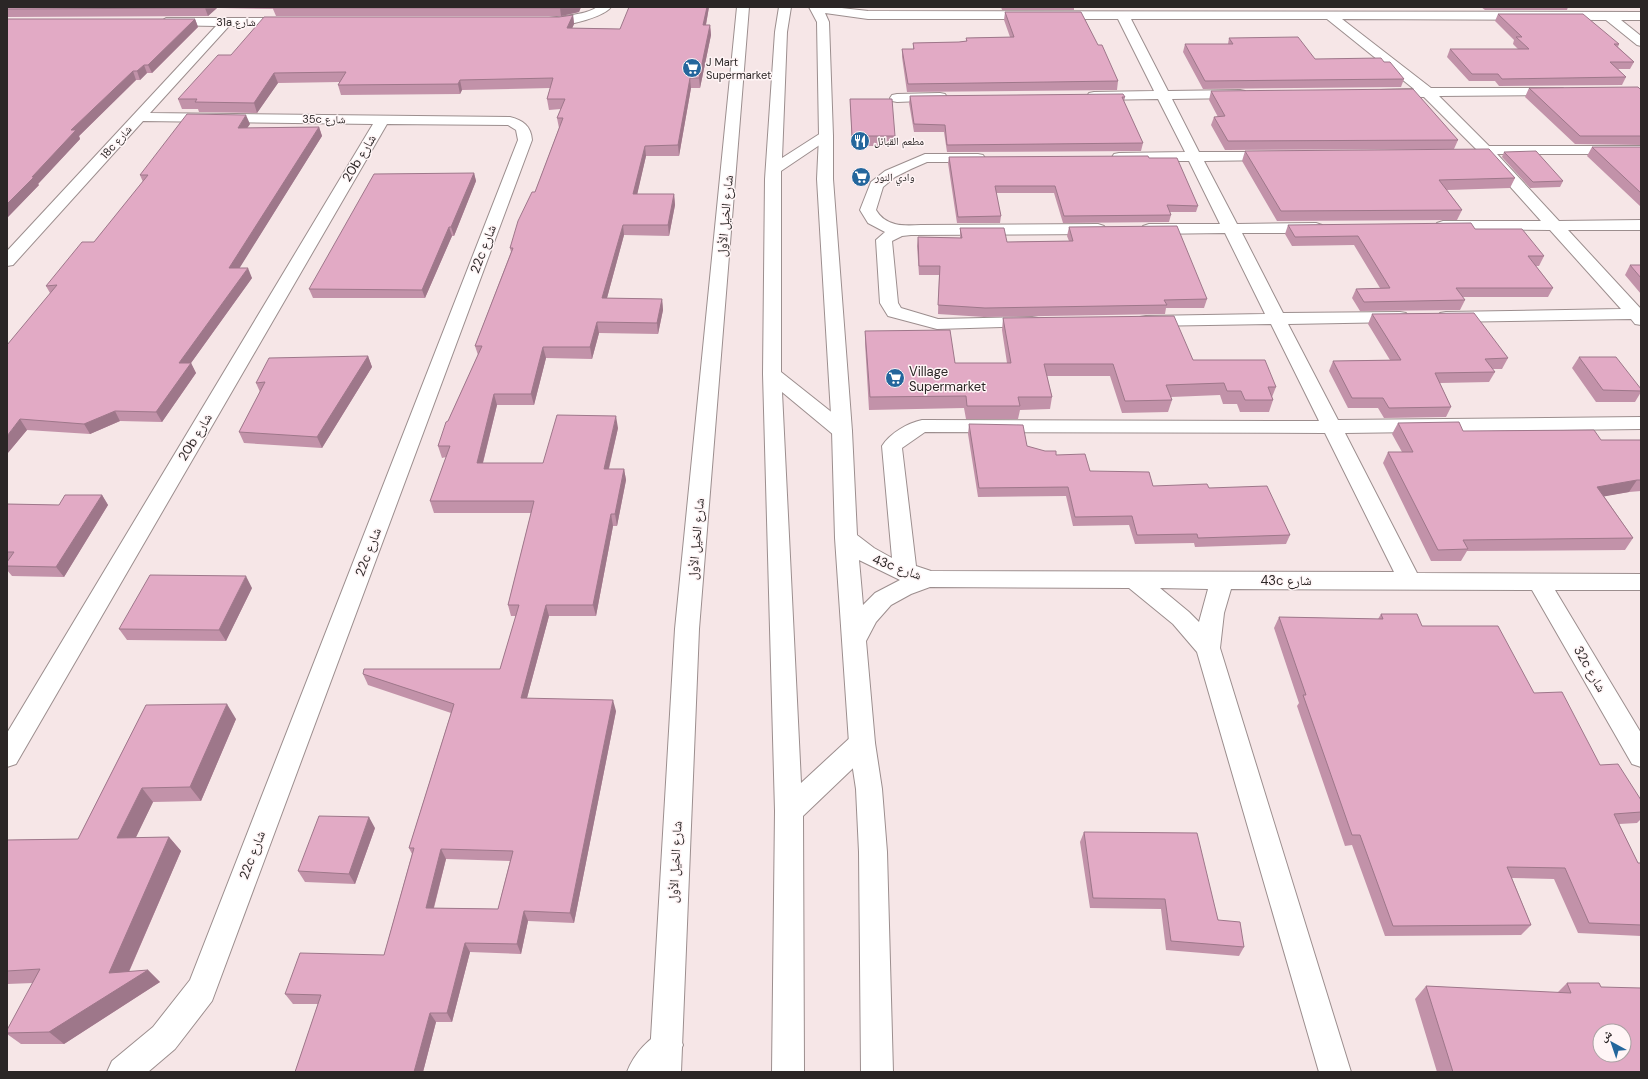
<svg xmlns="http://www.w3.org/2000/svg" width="1648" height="1079" viewBox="0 0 1648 1079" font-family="'DM Sans','Noto Naskh Arabic',sans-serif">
<rect width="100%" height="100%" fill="#f6e6e7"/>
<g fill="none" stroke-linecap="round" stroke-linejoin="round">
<g stroke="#9c8e8e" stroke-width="2">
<path id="street" d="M597,7H611C603,19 546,33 538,21C542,16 582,18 597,7Z
M809,7H833L868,11L1641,12V20H1621L1641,36V46L1637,45L1606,20L1342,19L1431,88H1563L1565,91L1563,94L1558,95L1439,96L1489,146H1641V154H1497L1559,221L1641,220V230H1568L1641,309V325L1635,324L1631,319L1446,322L1440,321L1437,317L1440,313L1446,312L1621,309L1550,230L1437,229L1435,226L1437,223L1443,221H1541L1480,153L1424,97L1381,96L1379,93L1381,90L1414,89L1327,19H1131L1168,91L1240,90L1245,91L1247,94L1245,97L1240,98L1172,99L1199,152H1274L1279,153L1281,156L1279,159L1274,160L1204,161L1237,224L1316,223L1322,225L1324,228L1322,231L1316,233H1242L1283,313L1400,312L1406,313L1409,317L1406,321L1400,322L1288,324L1338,420L1641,417V429L1345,433L1417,573L1641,574V590H1555L1641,733V767L1632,764L1532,590L1231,589L1224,613L1220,648L1351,1072H1319L1197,652L1173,624L1129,588L930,587L911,594L891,605L876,622L866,641L875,743L882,789L887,852L893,1072H861L859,852L856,789L849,743L835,538L832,431L817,179L819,136L817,22ZM825,13L868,19H1118L1154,91L1094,92L1089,93L1087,96L1089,99L1094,100L1158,99L1185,152L1119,153L1114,154L1112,157L1114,160L1119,161H1189L1220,224H1149L1143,226L1141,229L1143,232L1149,234L1225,233L1265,314L1146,316L1140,317L1137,321L1140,325L1146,326L1271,324L1319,421L922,420C908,423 890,433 882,446L892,558L874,548L857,535L852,431L833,179V136L829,22ZM925,432L1325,433L1394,572L931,571L916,566L902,448ZM859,560L900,580L875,593L863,605ZM1160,588L1208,589L1199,622L1189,612Z
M166,18H290L296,22L290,26H229L150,113L510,117C523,120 531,126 532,140L212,1001L175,1049L148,1072H107L112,1061L153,1027L190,980L518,140L516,130L508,125L387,124L16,764L7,767V733L373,124L143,121L13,265L7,266V251L216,26L162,25L160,22Z
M940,93L945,94L947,97L945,100L897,102L892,101L890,98L892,95L897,94Z
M925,154H978L983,155L985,158L983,161L978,162H927L911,169L895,177L883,187L876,210C886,227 904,226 921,225L1098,224L1104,226L1106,229L1104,232L1098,234L911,235L902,236L892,241L898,303L901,308L938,319L1032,317L1038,318L1041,322L1038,326L937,329L888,316L880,303L876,240L885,232L868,223L860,210L871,182L885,171Z
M667,1029L678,1034L683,1045L678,1056L664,1072H627C634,1054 649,1037 667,1029Z"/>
</g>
<g stroke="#9c8e8e" stroke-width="2">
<path id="secondary" d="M737,7H749L699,629L681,1072H649L675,629Z
M779,7H791L787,32L782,158L821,133H831L833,136L781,171V372L849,426L852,431L849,436L842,438L835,436L782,392L801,783L853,735L862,732L871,735L875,743L871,751L803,816L804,1072H772L775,811L763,374L765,179L775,32Z"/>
</g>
<use href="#street" fill="#fff" fill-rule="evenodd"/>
<use href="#secondary" fill="#fff" fill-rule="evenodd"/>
</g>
<path fill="#c292a9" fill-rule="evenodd" d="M7,7H581L579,12L561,16H276L273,9L217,8L208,16L7,17Z
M709,7L706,25H710L711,35L700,88H691L679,156H646L637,194H674L675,205L669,236L624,235L607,298L662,299L663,310L658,334L599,333L592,359L546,358L534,405H497L483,463H543L618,428L609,469H624L626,480L617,526H613L596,616H549L527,698L616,711L574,923L528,921L521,954L470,952L452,1022H436L423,1072H295L318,1004H293L285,994L384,955L412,854L409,848L451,713L368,685L363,674L500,669L516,616H511L508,605L531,513H434L430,501L446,457L442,458L438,446L448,421L478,355L475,346L511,252L510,248L535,192L559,128L557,118L561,109L549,110L547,99L550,88L462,90L460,94L341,95L338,85L340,82L278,83L257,113L199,112L198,109H182L178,99L231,55L559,17L573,15L574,24L572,28L620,29ZM446,859L510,861L498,909L434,908Z
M1001,7H1074V10H1002Z
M1481,7H1568L1567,10H1485Z
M1005,12L1098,45L1118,81L1117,90L907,92L902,57V49H913V43L959,42L966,41V38L1010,37L1004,20Z
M1498,14L1619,44L1618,47L1634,62L1630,69H1618L1626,77L1622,85L1499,86L1495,81H1469L1447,57L1450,49H1518L1513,44L1514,40L1495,21Z
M7,19H195L198,27L152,73H147L140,80H136L79,136L80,139L38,184L39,185L7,218Z
M1229,38L1315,59L1384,62L1404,79L1401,87L1203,89L1183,52L1185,44H1228Z
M1529,88L1641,90V145L1575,144L1525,97Z
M1211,91L1458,140L1454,149L1225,150L1211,125L1214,117H1218L1209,100Z
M910,96L1125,97L1124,102L1143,143L1141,151L947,152L944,132H914L909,103Z
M850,99L895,136V146H852Z
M250,124L247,128L319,127L322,136L239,268L252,278L191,363L196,373L162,422L120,421L90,434L27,430L7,454L50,293L46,286L94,242L143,182L140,175Z
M1592,147H1641V207L1587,156Z
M1245,151L1515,178L1510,188L1447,190L1462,210L1457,220L1277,221L1242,161Z
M1504,152L1563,181L1560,187L1530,188L1502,157Z
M949,157L1149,158L1198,206L1196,212H1170L1171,215L1169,222L1063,223L1054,193H996L1001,216L1000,223H957L948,163Z
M474,173L476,181L454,236H452L425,298H313L309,289Z
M1288,225L1475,229L1544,256L1539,266H1536L1553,288L1548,297H1462L1465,300L1460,310L1360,311L1352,298L1356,289L1380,288L1354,245L1292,246L1285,234Z
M1069,227L1207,299L1204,308H1166L1165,314L984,317L938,314L939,275H919L917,246L918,237L960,238V228L1007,242L1069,241L1067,236Z
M1630,265H1641V294L1625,275Z
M1372,314L1508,358L1502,369H1492L1495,372L1489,382L1440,383L1451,407L1446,417L1384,418L1378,408H1348L1329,371L1333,361L1390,360L1368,324Z
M1003,318L1193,360L1276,387L1272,397L1273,400L1269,412H1240L1237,404H1223L1220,395L1171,397L1172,400L1168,412L1122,413L1110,376H1047L1052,397L1050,409L1020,410L1018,419H966L964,408L869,410L865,343V331L955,363H1007L1002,330Z
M368,356L372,367L322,448L244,443L239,432L260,392L256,383Z
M1579,357L1641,389V392L1635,402H1596L1572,368Z
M1398,423L1463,431L1601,440H1641V491L1629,492L1604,496L1633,538L1625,550L1467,551L1461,561H1431L1383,463L1388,452H1402L1392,434Z
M969,424L1027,446L1056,455L1090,471L1153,486L1209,488L1290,535L1286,544L1195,547L1194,543L1135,544L1129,525L1073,526L1066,496L978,497L968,434Z
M102,495L108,505L64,577L12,576L7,570V504L59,505Z
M252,588L226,641L127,640L119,629Z
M1381,614L1422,626L1534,693L1600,765L1641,800V819L1637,823L1619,824L1638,863H1641V936L1578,933L1554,879L1512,878L1531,925L1521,935L1385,936L1352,845L1345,846L1297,706L1299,703L1274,628L1279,617L1378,619Z
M146,705L236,719L201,801L153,802L135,838L169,837L181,851L129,972L148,970L160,982L64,1044H21L7,1034V1033L33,983L7,984V840L78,839Z
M375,828L355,884L305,882L298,871Z
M1084,832L1218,920L1244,947L1239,956L1166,950L1161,909L1090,908L1080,842Z
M1567,983L1601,987L1641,1072H1437L1415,999L1426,986L1557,993Z"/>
<path fill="#9e778a" d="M206,7H217V8L208,16L205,8Z
M563,7H581L579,12L561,16L560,8Z
M707,7H709L704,35L703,25Z
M573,15L574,24L568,38L567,28Z
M195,19L198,27L152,73L148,65Z
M710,25L711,35L700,88L699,78Z
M144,65L147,73L140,80L137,71Z
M133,71L136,80L79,136L80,139L38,184L39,185L7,218V204L32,177L71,130Z
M274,73L278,83L257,113L254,103Z
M690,78L691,88L679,156L678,145Z
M460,80L462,90L460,94L458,84Z
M246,115L250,124L241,137L238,128Z
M319,127L322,136L234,277L229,268Z
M645,146L646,156L635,204L633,194Z
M474,173L476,181L454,236L451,227Z
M674,194L675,205L669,236L668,225Z
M623,225L624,235L604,309L602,298Z
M449,227L452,236L425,298L422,290Z
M248,268L252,278L191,363L196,373L162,422L156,412L179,363Z
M662,299L663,310L658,334L657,323Z
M597,322L599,333L592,359L590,347Z
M543,347L546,358L534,405L531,394Z
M368,356L372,367L322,448L317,437Z
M494,394L497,405L480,474L477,463Z
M115,411L120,421L90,434L84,424Z
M616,416L618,428L606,480L604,469Z
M20,419L27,430L7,454V436Z
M624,469L626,480L617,526L615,514Z
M1637,480L1629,492L1590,499L1597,487Z
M102,495L108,505L64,577L56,567Z
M611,514L613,526L596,616L593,605Z
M246,576L252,588L226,641L219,630Z
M546,605L549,616L524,709L521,698Z
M613,700L616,711L574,923L570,913Z
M227,704L236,719L201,801L190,787Z
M142,788L153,802L129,852L117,838Z
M369,817L375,828L355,884L349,874Z
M169,837L181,851L123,985L148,970L160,982L64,1044L49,1032L109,973Z
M441,849L446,859L431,918L426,908Z
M524,911L528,921L521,954L517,944Z
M465,943L470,952L452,1022L447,1013Z
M430,1013L436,1022L423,1072H414Z"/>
<path fill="#e2aac5" stroke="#9e778a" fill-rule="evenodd" d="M7,7H206L205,8L7,9Z
M274,7H563L560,8H273Z
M629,7H707L703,25H710L699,78H690L678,145L645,146L633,194H674L668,225H623L602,298L662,299L657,323L597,322L590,347H543L531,394H494L477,463H543L557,415L616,416L604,469H624L615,514H611L593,605H546L521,698L613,700L570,913L524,911L517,944L465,943L447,1013H430L414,1072H295L321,995L285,994L300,953L384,955L414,848H409L454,704L363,674L364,669H500L519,605H508L534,501H430L450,446H438L446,422L448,421L482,346H475L513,248H510L518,221L532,192H535L563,118H557L565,99H547L553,78L460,80L458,84L338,85L346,72L274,73L254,103L195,102L197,99H178L218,55H231L264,17H559L573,15L567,28L620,29ZM441,849L513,851L498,909L426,908Z
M1005,12H1081L1098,45H1102L1118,81L908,84L902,49H914L913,43L959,42L967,41L966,38L1014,37Z
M1498,14H1583L1619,44H1614L1634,62H1610L1626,77L1502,79L1498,74H1472L1450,49H1529L1516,37H1522Z
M7,19H195L148,65H144L137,71H133L71,130H76L32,177H34L7,204Z
M1298,37L1315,59L1381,58L1384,62H1390L1404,79L1205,81L1185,44H1233L1229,38Z
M1638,87L1641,90V136H1580L1529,88Z
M1413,89L1458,140L1228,141L1214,117L1225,116L1211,91Z
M1123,94L1125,97H1122L1143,143L947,145L945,125L914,124L910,96Z
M850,99H892L895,136H852Z
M187,114L246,115L238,128L319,127L229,268H248L179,363H191L156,412L115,411L84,424L20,419L7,436V345L57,285L46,286L82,242H94L148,175H140Z
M1592,147H1641V193Z
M1489,149L1515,178L1439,180L1462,210L1281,211L1245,151Z
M1536,151L1563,181L1533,182L1504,152Z
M1148,156L1149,158H1177L1198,206L1167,205L1171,215L1064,216L1055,186H995L1001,216L958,217L949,157Z
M474,173L451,227H449L422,290L309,289L374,174Z
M1471,223L1475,229H1522L1544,256H1528L1553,288H1456L1465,300L1364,302L1356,289L1390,288L1358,236L1295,237L1288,225Z
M1177,226L1207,299L1164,300L1167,305L985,308L938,305L940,266H919L918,237L962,238L960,228H1004L1007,242L1073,241L1069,227Z
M1630,265H1641V278Z
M1474,313L1508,358L1485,359L1495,372L1435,373L1451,407L1389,408L1383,398H1352L1333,361L1401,360L1372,314Z
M1174,316L1193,360H1265L1276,387H1268L1273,400H1245L1241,391H1227L1224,383L1166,385L1172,400L1125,401L1113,364H1044L1052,397H1018L1020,406H967L966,396L870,397L865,331L950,330L955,363H1011L1003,318Z
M368,356L317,437L239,432L265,382L256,383L269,358Z
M1579,357H1616L1641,389V391L1603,390Z
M1459,422L1463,431L1594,430L1601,440H1641V480H1637L1597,487L1633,538L1463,540L1468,549L1438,550L1388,452H1413L1398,423Z
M969,424L1023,425L1027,446L1045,451H1056V455L1085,454L1090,471L1149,472L1153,486L1207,484L1209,488L1267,486L1290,535L1198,538L1197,534L1137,535L1132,516L1075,517L1068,487L979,488Z
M65,495H102L56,567L7,566V562L14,552H7V504L59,505Z
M150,575L246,576L219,630L119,629Z
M1381,614H1417L1422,626H1498L1534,693L1562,692L1600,765L1618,764L1641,800V812L1614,814L1638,863H1641V925L1589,923L1565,868L1507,867L1531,925L1393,926L1360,835H1352L1303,695H1306L1279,617L1383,619Z
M227,704L190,787L142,788L117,838L169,837L109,973L148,970L49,1032L7,1033V1030L40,969L7,971V840L78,839L146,705Z
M319,816L369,817L349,874L298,871Z
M1084,832L1197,833L1218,920L1240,922L1244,947L1171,941L1165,899L1093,898Z
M1567,983H1599L1601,987L1641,988V1072H1453L1426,986L1571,993ZM1600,1031H1624V1055H1600Z"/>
<defs>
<g id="supermarket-disc" transform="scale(1)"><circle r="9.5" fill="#24669c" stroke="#fff5f6"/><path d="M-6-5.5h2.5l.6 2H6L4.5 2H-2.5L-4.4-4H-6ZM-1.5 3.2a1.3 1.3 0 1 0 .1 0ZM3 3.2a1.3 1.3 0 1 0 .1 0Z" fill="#fff"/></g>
<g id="restaurant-disc" transform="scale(1)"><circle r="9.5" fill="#24669c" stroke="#fff5f6"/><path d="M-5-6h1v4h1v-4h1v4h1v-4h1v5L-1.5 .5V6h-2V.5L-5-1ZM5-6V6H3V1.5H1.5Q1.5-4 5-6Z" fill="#fff"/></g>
</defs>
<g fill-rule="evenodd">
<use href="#supermarket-disc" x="692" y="68"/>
<use href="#restaurant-disc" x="860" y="141"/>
<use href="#supermarket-disc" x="861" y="177"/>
<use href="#supermarket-disc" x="895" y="378"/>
</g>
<g text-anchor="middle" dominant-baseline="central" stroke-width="3" stroke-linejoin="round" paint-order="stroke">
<g font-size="11" fill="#2b2626" stroke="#fff5f6">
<text x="236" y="22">31a شارع</text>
<text transform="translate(324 119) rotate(1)">35c شارع</text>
<text transform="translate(116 142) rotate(-48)">18c شارع</text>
</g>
<g font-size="11" fill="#2b2626" stroke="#fff5f6" text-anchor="start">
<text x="706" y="62">J Mart<tspan x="706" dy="13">Supermarket</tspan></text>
<text x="874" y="141">مطعم القبائل</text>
<text x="875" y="177">وادي النور</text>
</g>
<g font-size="13" fill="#2b2626" stroke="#fff5f6">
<text transform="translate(359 158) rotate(-59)">20b شارع</text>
<text transform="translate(725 216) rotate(-85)">شارع الخيل الأول</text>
<text transform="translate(483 249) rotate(-69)">22c شارع</text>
<text transform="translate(195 437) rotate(-59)">20b شارع</text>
<text transform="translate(696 539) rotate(-85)">شارع الخيل الأول</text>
<text transform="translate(368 552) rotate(-69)">22c شارع</text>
<text transform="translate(897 567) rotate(20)">43c شارع</text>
<text x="1286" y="580">43c شارع</text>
<text transform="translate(1590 669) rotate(60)">32c شارع</text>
<text transform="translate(252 855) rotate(-69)">22c شارع</text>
<text transform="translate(675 862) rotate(-87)">شارع الخيل الأول</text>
</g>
<g font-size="13" fill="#2b2626" stroke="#fff5f6" text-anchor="start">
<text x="909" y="371">Village<tspan x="909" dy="15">Supermarket</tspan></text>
</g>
</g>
<rect width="1648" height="1079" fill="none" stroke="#2b2626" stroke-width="16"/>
<g transform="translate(1612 1043) rotate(320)"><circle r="19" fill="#fff5f6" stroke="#aaa2a3"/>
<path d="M0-3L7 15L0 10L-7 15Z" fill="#24669c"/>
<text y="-6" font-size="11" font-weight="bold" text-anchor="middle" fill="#2b2626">ش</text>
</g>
</svg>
